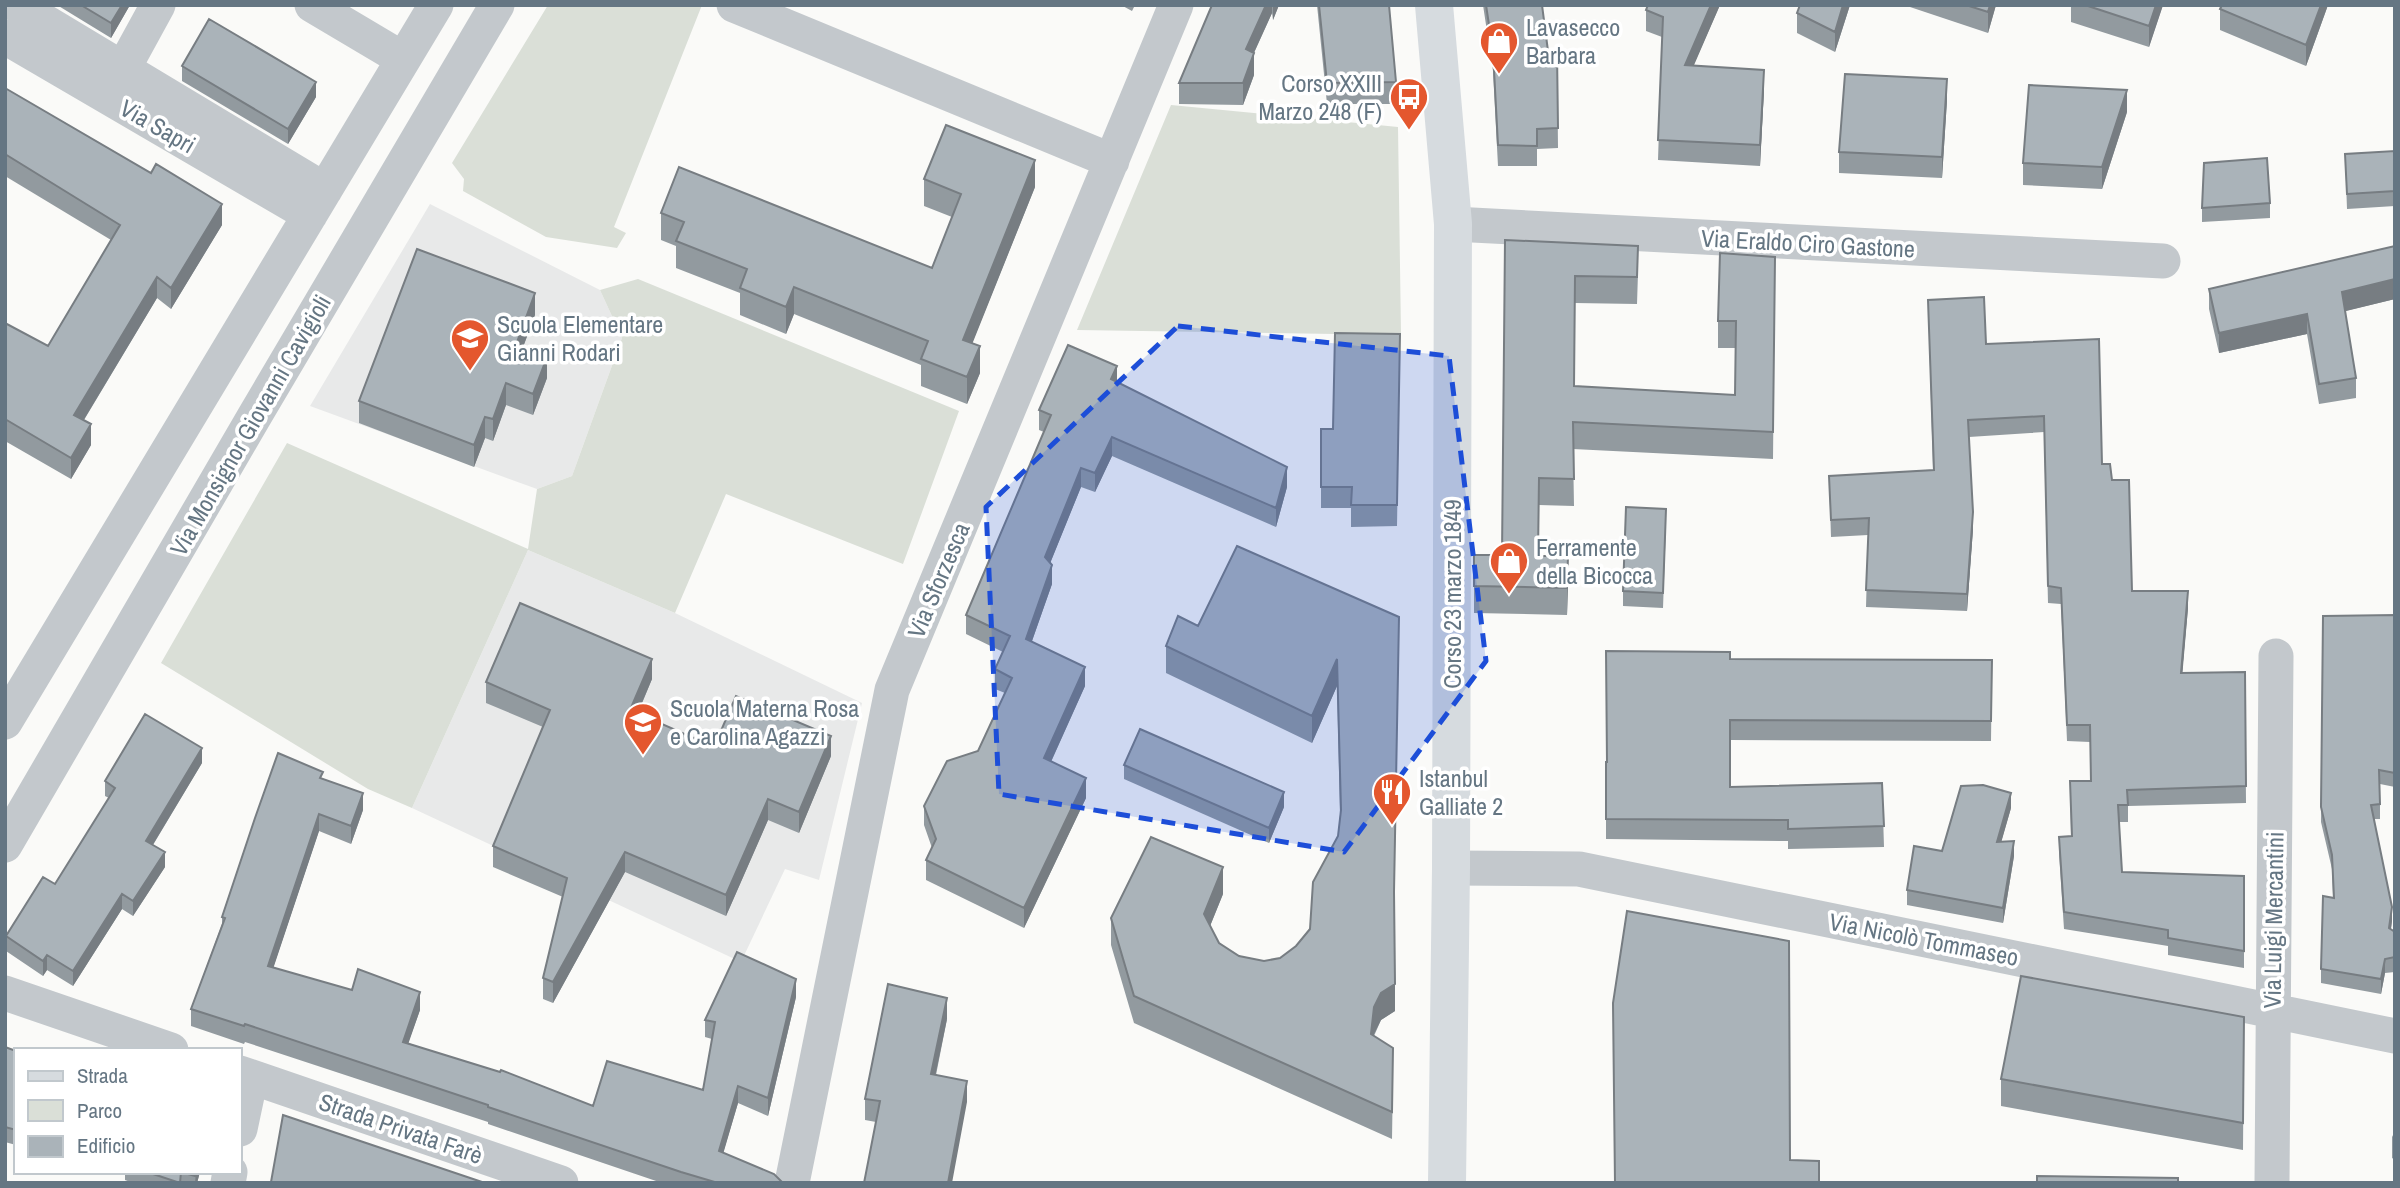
<svg xmlns="http://www.w3.org/2000/svg" width="2400" height="1188" viewBox="0 0 2400 1188" font-family="'Archivo Narrow',sans-serif">
<rect width="100%" height="100%" fill="#fafaf8"/>
<path fill="#e8e9e9" d="M430,204L600,290L622,338L572,476L537,489L310,406Z
M528,550L675,613L862,703L819,880L785,869L741,962L412,808Z"/>
<path fill="#dadfd7" d="M548,5H702L614,227L626,233L617,248L546,237L463,191L464,179L452,163Z
M1171,105L1398,127L1401,335L1077,330Z
M638,279L959,411L903,564L726,494L675,613L528,550L412,808L368,789L161,663L287,443L528,549L537,489L572,476L622,338L600,290Z"/>
<g fill="none" stroke-linecap="round" stroke-linejoin="round">
<path stroke="#c3c8cc" stroke-width="35" d="M17,5L325,190
M312,5L403,59
M734,5L1112,161
M5,37L310,215
M123,69L158,5
M1453,224L2163,261
M5,722L436,5
M5,845L254,417L497,5
M1451,868L1579,869L2395,1036
M5,993L171,1050
M240,1073L561,1183
M240,1129L251,1077
M228,1183L230,1172
M792,1183L892,690L1176,5
M2272,1183L2276,656"/>
<path stroke="#d6dbdf" stroke-width="38" d="M1434,5L1453,224L1451,868L1447,1183"/>
</g>
<path fill="#929a9f" d="M57,5H130L111,38Z
M1121,5H1135L1132,11Z
M1212,5H1279L1273,20L1272,13L1254,53V75L1243,105L1179,104V83Z
M1317,5H1389L1396,82V104H1327Z
M1483,5H1542L1548,51L1557,52L1558,148L1537,149V166H1498L1493,71Z
M1720,5L1693,66L1764,90L1760,166L1658,160L1662,37L1646,31V10Z
M1800,5H1850L1835,52L1797,33V13Z
M1904,5H1996L1988,33Z
M2071,5H2163L2149,47L2071,22Z
M2222,5H2328L2306,66L2220,30V9Z
M182,66L316,97L288,144L182,81Z
M5,88L222,225L171,309L157,298L84,420L91,445L71,479L5,441V323L48,346L111,240L5,176Z
M1947,100L1942,178L1839,173V152Z
M2127,112L2102,189L2023,185V163Z
M2395,151V206L2347,209L2345,154Z
M924,179L1035,187L972,343L980,373L967,404L921,386V365L794,314L786,334L740,315V293L676,268V246L661,240V213L932,268L952,217L924,206Z
M2270,203V218L2202,222V208Z
M1505,240L1638,273L1637,304L1575,303V386L1735,395V348H1718V321L1775,257L1773,459L1573,449L1574,506L1539,505L1538,556L1568,583L1567,615L1474,613V555H1502Z
M2395,246V299L2345,311L2356,378V398L2319,404L2307,334L2219,353L2209,309V289Z
M1928,300L1986,344L2102,464L2112,480L2132,591L2188,608L2182,673L2245,672L2246,803L2128,806V822H2119L2122,872L2244,876V968L2168,955V946L2064,929L2059,853V837L2071,836L2070,781H2091L2090,742L2067,741L2061,604L2048,603L2044,432L1969,437L1973,529L1967,611L1866,607L1868,535L1831,537L1829,476L1933,470Z
M535,315L523,347L547,378L533,415L506,405L493,441L485,438L474,467L359,423V401Z
M1400,334L1397,526L1351,527V508H1321V429H1333Z
M1117,382L1287,487L1276,527L1112,456L1095,492L1081,487L1050,563L1052,584L1032,641L1085,686L1051,762L1086,798L1024,928L926,880V860L932,848L924,825V806L978,751L1005,693L995,689V669L1003,652L966,634V615L1044,432L1039,430V410Z
M1666,524L1663,608L1623,606V591Z
M2395,615V787L2380,784V819H2374L2392,921L2391,929L2395,932V972L2385,973L2381,994L2321,983V969L2333,898L2332,869L2321,822L2323,616Z
M1399,617L1394,907L1395,1011L1381,1020L1374,1036L1393,1075L1392,1139L1134,1023L1111,945V918L1223,894L1210,926L1219,943L1239,956L1264,961L1280,958L1296,946L1310,929L1338,836L1340,815L1337,686L1312,743L1166,673V646L1198,626Z
M1730,659L1992,660L1991,741L1730,740V787L1882,783L1884,847L1788,849V841L1606,839V762H1607Z
M652,679L638,713L714,747L831,756L799,833L768,820L726,916L625,872L553,1003L543,999V978L563,897L493,867V846L543,727L486,703V682Z
M202,763L153,845L165,867L133,916L122,909L73,986L47,970L43,976L6,951V936L55,884L109,798L105,796V781Z
M1124,765L1284,807L1269,843L1124,779Z
M323,779L363,810L351,844L319,831L273,968L420,1010L408,1043L593,1106L703,1090L712,1039L705,1037V1020L796,997L768,1116L738,1103L723,1153L783,1183H662L488,1124V1122L245,1042L244,1044L191,1026V1009L222,924V917Z
M2011,808L2001,842L2014,856L2003,923L1907,905V890L1942,851Z
M2244,1017L2243,1150L2001,1106V1079Z
M947,1019L936,1075L967,1102L876,1122L865,1120V1099Z
M5,1047L16,1051V1145L5,1142Z
M2395,1131V1160L2392,1158V1137Z
M125,1172H200L197,1183H133L125,1180Z"/>
<path fill="#777d82" d="M122,5H130L111,38V23Z
M1266,5H1272V13L1246,70V49Z
M1273,5H1279L1273,20Z
M1711,5H1720L1685,86V65Z
M1843,5H1850L1835,52V32Z
M1990,5H1996L1988,33V12Z
M2156,5H2163L2149,47V26Z
M2321,5H2328L2306,66V45Z
M1254,53V75L1243,105V83Z
M1764,70V90L1760,166V145Z
M1947,79V100L1942,178V157Z
M316,82V97L288,144V129Z
M2127,90V112L2102,189V167Z
M1035,160V187L963,367V340Z
M222,204V225L171,309V288Z
M157,277V298L74,436V415Z
M2395,279V299L2342,312V292Z
M794,287V314L786,334V307Z
M535,293V315L516,366V345Z
M2307,314V334L2219,353V333Z
M980,346V373L967,404V377Z
M547,357V378L533,415V394Z
M1117,366V385L1111,379Z
M506,383V405L493,441V419Z
M485,417V438L474,467V445Z
M91,424V445L71,479V458Z
M1112,437V456L1095,492V473Z
M1287,467V487L1276,527V508Z
M1081,468V487L1045,576V557Z
M1973,512V529L1967,611V594Z
M1568,556V583L1567,615V588Z
M1052,565V584L1026,658V639Z
M2188,591V608L2181,690V673Z
M652,659V679L630,731V710Z
M1337,659V686L1312,743V716Z
M1085,667V686L1044,777V758Z
M831,736V756L799,833V812Z
M202,748V763L146,856V841Z
M1086,778V798L1024,928V908Z
M1284,792V807L1269,843V828Z
M363,793V810L351,844V826Z
M2011,793V808L1997,857V842Z
M768,799V820L726,916V895Z
M319,814V831L268,984V966Z
M2014,841V856L2003,923V908Z
M165,852V867L133,916V901Z
M625,852V872L553,1003V982Z
M1223,867V894L1204,941V914Z
M122,894V909L73,986V971Z
M2392,907V921L2389,942V928Z
M47,955V970L43,976V961Z
M2385,959V973L2381,994V979Z
M796,979V997L768,1116V1098Z
M1395,984V1011L1381,1020L1374,1034L1371,1061V1034L1374,1007L1381,993Z
M420,992V1010L403,1059V1042Z
M947,998V1019L931,1096V1074Z
M967,1081V1102L952,1183H948Z
M738,1086V1103L719,1168V1151Z
M196,1172H200L197,1183H195Z"/>
<path fill="#aab3b9" stroke="#777d82" stroke-width="2" d="M81,5H122L111,23Z
M1212,5H1266L1246,49L1254,53L1243,83H1179Z
M1319,5H1389L1396,82L1327,83Z
M1486,5H1542L1548,51L1557,52L1558,128L1537,129V146L1498,145L1493,51Z
M1648,5H1711L1685,65L1764,70L1760,145L1658,140L1663,17L1646,10Z
M1800,5H1843L1835,32L1797,13Z
M1966,5H1990L1988,12Z
M2085,5H2156L2149,26Z
M2222,5H2321L2306,45L2220,9Z
M209,19L316,82L288,129L182,66Z
M1845,74L1947,79L1942,157L1839,152Z
M2029,85L2127,90L2102,167L2023,163Z
M5,88L151,173L156,164L222,204L171,288L157,277L74,415L91,424L71,458L5,419V323L48,346L120,225L5,154Z
M946,125L1035,160L963,340L980,346L967,377L921,359L928,341L794,287L786,307L740,288L747,269L676,241L684,222L661,213L679,167L932,268L961,194L924,179Z
M2395,151V191L2347,194L2345,154Z
M2267,158L2270,203L2202,208L2204,163Z
M1505,240L1638,246L1637,277L1575,276L1574,386L1735,395L1736,321H1718L1720,253L1775,257L1773,432L1573,422L1574,479L1539,478L1538,556H1568L1567,588L1474,586V555H1502Z
M2395,246V279L2342,292L2356,378L2319,384L2307,314L2219,333L2209,289Z
M417,249L535,293L516,345L547,357L533,394L506,383L493,419L485,417L474,445L359,401Z
M1984,297L1986,344L2099,339L2102,464H2110L2112,480H2129L2132,591H2188L2181,673L2245,672L2246,786L2127,790L2128,805H2118L2122,872L2244,876V951L2168,938V930L2064,912L2059,837L2072,836L2070,781H2091L2090,725H2067L2061,588L2048,586L2044,416L1968,420L1973,512L1967,594L1866,590L1869,518L1831,520L1829,476L1934,470L1928,300Z
M1335,333L1400,334L1397,505H1351L1352,487H1321V429H1333Z
M1068,345L1117,366L1111,379L1287,467L1276,508L1112,437L1095,473L1081,468L1045,557L1052,565L1026,639L1085,667L1044,758L1086,778L1024,908L926,860L936,839L924,806L947,761L978,751L1012,678L995,669L1010,636L966,615L1051,415L1039,410Z
M1626,507L1666,509L1663,593L1623,591Z
M1237,546L1399,617L1394,892L1395,984L1381,993L1374,1007L1371,1034L1393,1048L1392,1112L1134,996L1111,918L1151,837L1223,867L1204,914L1219,943L1239,956L1264,961L1280,958L1296,946L1310,929L1313,882L1338,836L1341,810L1337,659L1312,716L1166,646L1178,616L1198,626Z
M520,603L652,659L630,710L714,747L736,696L831,736L799,812L768,799L726,895L625,852L553,982L543,978L567,878L493,846L550,710L486,682Z
M2395,615V773L2379,770L2380,804L2371,805L2392,907L2389,928L2395,932V957L2385,959L2381,979L2321,969L2323,896L2334,898L2332,855L2321,807L2323,616Z
M1606,651L1730,652V659L1992,660L1991,721L1730,720V787L1882,783L1884,826L1788,829V820L1606,819V762H1607Z
M145,714L202,748L146,841L165,852L133,901L122,894L73,971L47,955L43,961L6,936L43,877L55,884L115,788L105,781Z
M1140,729L1284,792L1269,828L1124,765Z
M278,753L323,772L320,778L363,793L351,826L319,814L268,966L352,990L358,969L420,992L403,1042L500,1072L501,1070L593,1106L607,1061L703,1090L715,1022L705,1020L737,952L796,979L768,1098L738,1086L719,1151L774,1174L783,1183H718L681,1172L488,1107V1105L245,1024L244,1026L191,1009L225,918L222,917L255,818Z
M1983,785L2011,793L1997,842L2014,841L2003,908L1907,890L1914,846L1942,851L1961,786Z
M1627,911L1789,941L1790,1160L1819,1161V1183H1615L1613,1003Z
M2021,976L2244,1017L2243,1123L2001,1079Z
M888,984L947,998L931,1074L967,1081L948,1183H864L880,1101L865,1099Z
M5,1047L16,1051V1130L5,1127Z
M283,1115L485,1183L271,1182Z
M147,1172H196L195,1176L181,1172L180,1183Z
M2037,1176L2178,1178V1183H2037Z"/>
<path fill="#1d4ed8" fill-opacity="0.2" stroke="#1d4ed8" stroke-width="5" stroke-dasharray="14 9" stroke-linejoin="round" d="M1178,326L1449,356L1486,661L1344,852L999,794L986,507Z"/>
<defs>
<g id="shop-pin" transform="scale(2.0125)"><path d="M0 17L-7.5 6A9.5 9.5 0 1 1 7.5 6Z" fill="#e4572e" stroke="#fff"/><path d="M-5-2.5h2.3a2.7 3.5 0 0 1 5.4 0H5L5.5 6h-11ZM-1.5-2.5h3a1.5 2.3 0 0 0-3 0Z" fill="#fff"/></g>
<g id="bus-pin" transform="scale(2.0125)"><path d="M0 17L-7.5 6A9.5 9.5 0 1 1 7.5 6Z" fill="#e4572e" stroke="#fff"/><path d="M-5-6H5V4H4V6H2V4H-2V6H-4V4H-5ZM-3.5-4V0h7V-4ZM-3.5 1.2v1.5H-2V1.2ZM2 1.2v1.5H3.5V1.2Z" fill="#fff"/></g>
<g id="school-pin" transform="scale(2.0125)"><path d="M0 17L-7.5 6A9.5 9.5 0 1 1 7.5 6Z" fill="#e4572e" stroke="#fff"/><path d="M0-5L7-2L0 1L-7-2ZM-4 1L0 2.5L4 1V4Q0 6-4 4Z" fill="#fff"/></g>
<g id="restaurant-pin" transform="scale(2.0125)"><path d="M0 17L-7.5 6A9.5 9.5 0 1 1 7.5 6Z" fill="#e4572e" stroke="#fff"/><path d="M-5-6h1v4h1v-4h1v4h1v-4h1v5L-1.5 .5V6h-2V.5L-5-1ZM5-6V6H3V1.5H1.5Q1.5-4 5-6Z" fill="#fff"/></g>
</defs>
<g fill-rule="evenodd">
<use href="#shop-pin" x="1499" y="41"/>
<use href="#bus-pin" x="1409" y="97"/>
<use href="#school-pin" x="470" y="338"/>
<use href="#shop-pin" x="1509" y="561"/>
<use href="#school-pin" x="643" y="722"/>
<use href="#restaurant-pin" x="1392" y="792"/>
</g>
<g text-anchor="middle" dominant-baseline="central" stroke-width="7" stroke-linejoin="round" paint-order="stroke">
<g font-size="24" fill="#657683" stroke="#fff" text-anchor="start">
<text x="1526" y="27">Lavasecco<tspan x="1526" dy="28">Barbara</tspan></text>
<text x="1382" y="83" text-anchor="end">Corso XXIII<tspan x="1382" dy="28">Marzo 248 (F)</tspan></text>
<text x="497" y="324">Scuola Elementare<tspan x="497" dy="28">Gianni Rodari</tspan></text>
<text x="1536" y="547">Ferramente<tspan x="1536" dy="28">della Bicocca</tspan></text>
<text x="670" y="708">Scuola Materna Rosa<tspan x="670" dy="28">e Carolina Agazzi</tspan></text>
<text x="1419" y="778">Istanbul<tspan x="1419" dy="28">Galliate 2</tspan></text>
</g>
<g font-size="24" fill="#657683" stroke="#fff">
<text transform="translate(158 126) rotate(30)">Via Sapri</text>
<text transform="translate(1808 243) rotate(3)">Via Eraldo Ciro Gastone</text>
<text transform="translate(250 425) rotate(-60)">Via Monsignor Giovanni Cavigioli</text>
<text transform="translate(938 580) rotate(-67)">Via Sforzesca</text>
<text transform="translate(1452 594) rotate(-90)">Corso 23 marzo 1849</text>
<text transform="translate(2273 920) rotate(-89)">Via Luigi Mercantini</text>
<text transform="translate(1924 939) rotate(11)">Via Nicolò Tommaseo</text>
<text transform="translate(401 1128) rotate(19)">Strada Privata Farè</text>
</g>
</g>
<rect width="2400" height="1188" fill="none" stroke="#657683" stroke-width="14"/>
<rect x="14" y="1048" width="228" height="126" fill="#ffffff" stroke="#c1c8cd" stroke-width="2"/>
<rect x="28" y="1071" width="35" height="10" fill="#d6dbdf" stroke="#c1c8cd" stroke-width="2"/>
<text x="77" y="1083" font-size="21" fill="#657683">Strada</text>
<rect x="28" y="1100" width="35" height="21" fill="#dadfd7" stroke="#c1c8cd" stroke-width="2"/>
<text x="77" y="1118" font-size="21" fill="#657683">Parco</text>
<rect x="28" y="1136" width="35" height="21" fill="#aab3b9" stroke="#c1c8cd" stroke-width="2"/>
<text x="77" y="1153" font-size="21" fill="#657683">Edificio</text>
</svg>
